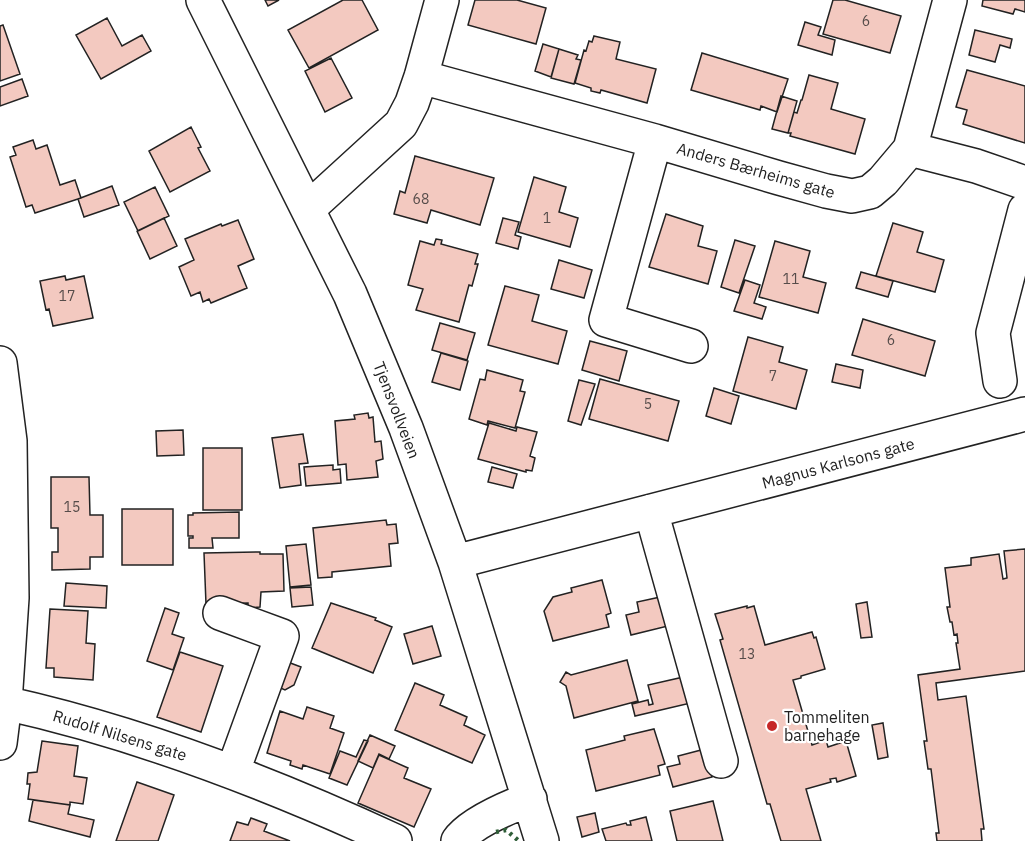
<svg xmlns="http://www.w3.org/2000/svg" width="1025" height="841" viewBox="0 0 1025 841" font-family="'IBM Plex Sans',sans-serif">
<rect width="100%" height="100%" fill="#fff"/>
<path fill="#f3c9c0" stroke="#222" stroke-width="1.5" d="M265,0H279L268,6Z
M343,0H362L378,30L309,68L288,30Z
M475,0H517L546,8L536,44L468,25Z
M833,0H845L901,16L890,53L823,34Z
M983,0H1025V12L1015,9L1013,14L982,6Z
M107,18L122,46L142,35L151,51L101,79L76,35Z
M805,22L821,27L818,35L835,40L832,55L798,45Z
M3,25L20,74L0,81V26Z
M975,30L1012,39L1010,48L1000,45L995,62L969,55Z
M594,36L620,42L616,59L656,69L647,103L601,90L600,93L591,91V88L575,83L584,50L586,51L589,41L592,42Z
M543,44L559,49L551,77L535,71Z
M559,49L578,55L576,59L581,60L574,84L551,78Z
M702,53L788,79L777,112L761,106L760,110L691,90Z
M331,58L352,98L325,112L305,71Z
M967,70L1025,86V143L963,124L967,110L956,107Z
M809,75L838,83L831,109L865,119L855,154L790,136L791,133H788L794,112L797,113L801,100H802Z
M22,79L28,96L0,106V87Z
M781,96L797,101L788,133L772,129Z
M191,127L201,147L198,148L210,171L170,192L149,151Z
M33,140L36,149L47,145L60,185L75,180L81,198L35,213L32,205L26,207L10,157L16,155L13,147Z
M415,156L494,178L480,225L431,210L427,223L394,214L400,191L405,193Z
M534,177L566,187L559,212L578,218L570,247L518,232Z
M112,186L119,205L84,217L78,199Z
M155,187L169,216L138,231L124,202Z
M666,214L703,226L698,246L717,251L708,284L649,267Z
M164,218L177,246L150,259L137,231Z
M503,218L519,222L515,235L521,237L518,249L496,243Z
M238,220L254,259L238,266L247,288L211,303L209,299L203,302L200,292L191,296L179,267L194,260L185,239L221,224L222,226Z
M893,223L923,232L917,252L944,260L935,292L876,276Z
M436,239L442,240L441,244L478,254L475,264H478L472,286L469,285L459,322L416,310L423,289L408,285L420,241L434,245Z
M735,240L755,246L739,293L721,287Z
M775,241L810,251L803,277L826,283L818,313L759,297Z
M559,260L592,270L584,298L551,289Z
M861,272L893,281L888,297L856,288Z
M65,276L66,280L84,276L93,318L53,326L49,309L46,310L40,281Z
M745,280L760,285L754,303L766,307L762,319L734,311Z
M505,286L539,295L532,321L567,331L558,364L488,345Z
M863,319L935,341L925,376L852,355Z
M440,323L475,333L467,360L432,350Z
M748,337L783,347L779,362L807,370L796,409L733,391Z
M590,341L627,351L619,381L582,370Z
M441,353L468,361L460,390L432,382Z
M836,364L863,370L860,388L832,382Z
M487,370L523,380L520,391L525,392L515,428L488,421L487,425L469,419L480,379L485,380Z
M600,379L679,401L668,441L589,419Z
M579,380L595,384L581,425L568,421Z
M714,388L739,396L731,424L706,416Z
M368,413L369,418L373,417L375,442L381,441L383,459L376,461L378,477L347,480L346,464L338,465L335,421L355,419L354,415Z
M489,423L516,431L517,427L537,432L530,456L535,458L532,471L526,470V472L478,459Z
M183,430L184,455L157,456L156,431Z
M303,434L308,463L299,464L301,485L280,488L272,438Z
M203,448H242V510H203Z
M333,465V470L340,469L341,483L306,486L304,467Z
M492,467L517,474L513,488L488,482Z
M51,477H89L90,515H103V557H90V569L52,570V552H58V528H51Z
M122,509H173V565H122Z
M239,512V538H212L213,548H189V538H193V536H188V515H193V513Z
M386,520L387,525L396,524L398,543L389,544L391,566L332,572V577L318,578L313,528Z
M306,544L311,585L290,587L286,546Z
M1025,549V671L936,683L938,700L966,696L984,829H981L982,841H937L936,833H939L931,769H928L924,741H927L918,675L960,669L956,643H958L957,634L954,635L952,622H950L947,607H950L945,568L971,565V558L999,554L1003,579L1007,578L1004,551Z
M260,552V554H283L284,591L261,592L260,607L248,608V603L206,604L204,553Z
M602,580L611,613L606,615L609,627L553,641L544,611L553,597L572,592L571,588Z
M66,583L107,586L106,608L64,606Z
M311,587L313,605L292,607L290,588Z
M665,596L672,625L631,635L626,615L639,612L637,602Z
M867,602L872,637L861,638L856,604Z
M331,603L376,618L375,620L392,627L373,673L312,648Z
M747,606V608L754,606L765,645L812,632L814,638L816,637L825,669L801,676V678L793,680L812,745L826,740L828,747L846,741L856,776L837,782L836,778L830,779L831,782L806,789L821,841H781L770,804H767L720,640L723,639L715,614Z
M165,608L179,613L172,634L184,638L173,670L147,661Z
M50,609L88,611L86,643L95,644L93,680L54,677V668H46Z
M432,626L441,656L413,664L404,634Z
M180,652L223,666L201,732L157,717Z
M627,660L638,701L574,718L566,686L560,682L566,672L571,675Z
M285,661L301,667L294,685L285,690L276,686Z
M688,676L695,702L635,716L632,704L648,700L649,705L653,704L648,685Z
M415,683L444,695L440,705L467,717L464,725L485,735L472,763L395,730Z
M307,707L334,716L330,728L344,733L330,774L303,765L302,769L290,765L291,761L267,753L280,711L303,719Z
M883,723L888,757L878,759L872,725Z
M654,729L665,764L658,766L660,775L596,791L586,750L625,740L624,736Z
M370,735L395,746L389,759L379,754L373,768L358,761Z
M364,740L368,741L347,785L329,778L340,751L356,757Z
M42,741L78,746L74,776L87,778L83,804L70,802V805L28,799L30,784H27L28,773L37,772Z
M705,749L712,777L673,787L667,767L680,764L678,756Z
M379,755L408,768L404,778L431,789L414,827L358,803Z
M137,782L174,795L158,841H116Z
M33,800L70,805L68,814L94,820L90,837L29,821Z
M713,801L723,841H677L670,811Z
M595,813L599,832L582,837L577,817Z
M646,817L652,841H606L602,829L626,823L627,825H631L630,821Z
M251,818L267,824L264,831L290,841H230L237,822L248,825Z"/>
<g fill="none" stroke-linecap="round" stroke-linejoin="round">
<g stroke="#222" stroke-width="36">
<path id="minor" d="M203,0L350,294L406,428L455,562L542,841
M950,0L910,149L976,166L1025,183
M421,77L655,141L779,178L826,191L852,196L870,192L883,181L910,149
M655,141L606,320L691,346
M308,209L401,124L412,103L421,77L442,0
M0,363L10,441L12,598L5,703L0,743
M1000,381L993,333L1025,210
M651,511L721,761
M455,562L1025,414
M220,613L282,636L233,771
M5,703C140,733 270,783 395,841
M458,841C470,823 509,807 530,799"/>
</g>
<use href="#minor" stroke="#fff" stroke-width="33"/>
<path stroke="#2f5e38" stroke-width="4.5" stroke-dasharray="3 4.5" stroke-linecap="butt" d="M496,832L506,830L519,841"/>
</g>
<circle fill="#c62828" stroke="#fff" stroke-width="2" cx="772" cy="726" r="6"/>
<g text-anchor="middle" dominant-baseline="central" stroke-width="4.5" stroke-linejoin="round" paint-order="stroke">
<g font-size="14" fill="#564c4a">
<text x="866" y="21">6</text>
<text x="421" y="199">68</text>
<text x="547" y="218">1</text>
<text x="791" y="279">11</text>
<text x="67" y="296">17</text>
<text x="891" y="340">6</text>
<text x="773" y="376">7</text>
<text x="648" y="404">5</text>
<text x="72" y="507">15</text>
<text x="747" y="654">13</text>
</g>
<g font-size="16" fill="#222" stroke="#fff">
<text transform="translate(756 170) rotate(16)">Anders Bærheims gate</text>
<text transform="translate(397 410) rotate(69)">Tjensvollveien</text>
<text transform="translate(838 463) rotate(-15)">Magnus Karlsons gate</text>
<text transform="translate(120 735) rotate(17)">Rudolf Nilsens gate</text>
</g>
<g font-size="16" fill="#222" stroke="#fff" text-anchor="start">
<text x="784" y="717">Tommeliten<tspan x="784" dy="18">barnehage</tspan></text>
</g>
</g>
</svg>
